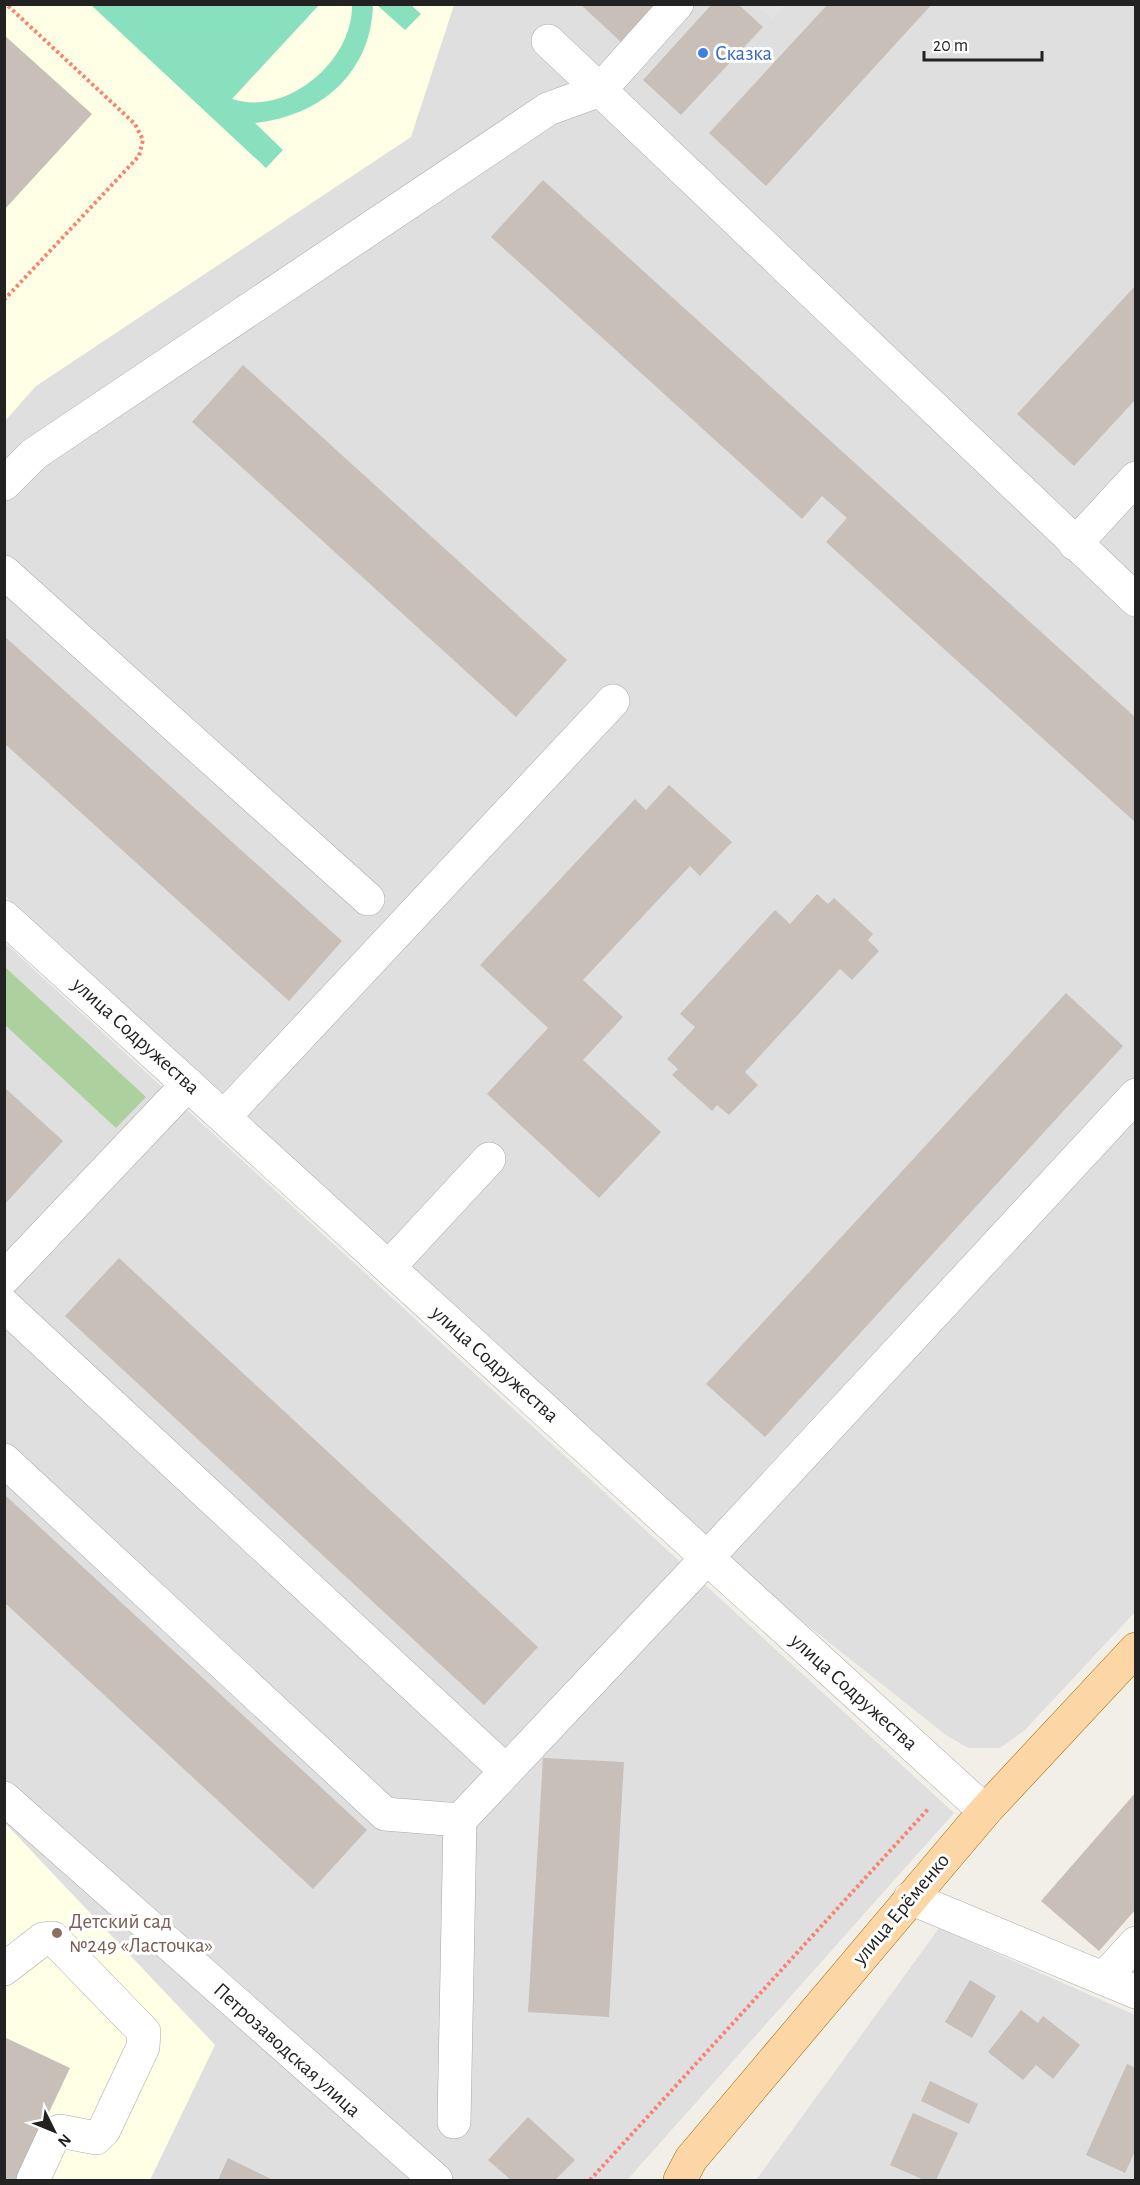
<svg xmlns="http://www.w3.org/2000/svg" width="1140" height="2185" viewBox="0 0 1140 2185" font-family="'Alegreya Sans',sans-serif">
<rect width="100%" height="100%" fill="#f2efe9"/>
<path fill="#e0dfdf" d="M4,5H1135V1612L1025,1730L1000,1748H968L946,1735L768,1594L5,896Z
M4,942L954,1813L627,2180H5Z
M939,1928L1135,2015V2180H756Z"/>
<path fill="#ffffe5" d="M5,5H454L411,137L36,386L5,421Z
M4,1822L215,2045L150,2180H5Z"/>
<path fill="#add19e" d="M5,967L146,1097L116,1128L5,1025Z"/>
<path fill="#88e0be" d="M91,5H319L232,99C287,117 353,61 352,5H373C371,73 321,116 255,123L283,150L266,168Z
M377,5H411L421,14L405,30Z"/>
<path fill="#e2e2e2" d="M756,5H785L772,19Z"/>
<path fill="#c7bfb8" d="M580,4H655L621,42Z
M712,4H738L763,27L681,115L643,80Z
M828,4H932L766,186L709,133Z
M4,35L92,114L4,210Z
M543,180L1136,718V823L826,542L847,518L822,496L802,519L491,237Z
M1136,285V399L1074,466L1017,414Z
M243,365L567,660L516,717L192,422Z
M4,636L342,941L289,1001L4,743Z
M669,785L732,842L700,876L690,866L583,980L623,1017L583,1060L661,1132L599,1198L487,1094L548,1028L480,965L635,799L646,810Z
M817,894L828,904L834,898L873,934L868,940L879,951L852,980L840,969L745,1072L758,1085L729,1115L717,1105L712,1111L672,1075L678,1069L667,1059L695,1027L680,1014L775,910L790,924Z
M1066,993L1123,1046L765,1437L706,1384Z
M4,1087L63,1141L4,1205Z
M119,1258L538,1647L484,1705L65,1316Z
M4,1494L367,1830L313,1889L4,1602Z
M543,1758L624,1762L609,2017L528,2012Z
M1136,1792V1909L1099,1951L1041,1901Z
M970,1980L996,1996L972,2038L945,2022Z
M1021,2010L1038,2023L1043,2016L1080,2045L1053,2079L1036,2065L1023,2080L988,2052Z
M4,2037L70,2068L17,2180H4Z
M1127,2064L1136,2068V2149L1125,2173L1086,2155Z
M930,2081L978,2104L969,2124L921,2101Z
M913,2113L958,2133L936,2180H924L890,2165Z
M528,2117L575,2160L555,2180H511L488,2160Z
M228,2158L273,2180H218Z"/>
<g fill="none" stroke-linecap="round" stroke-linejoin="round">
<g stroke="#a9a9a9" stroke-width="34">
<path id="minor" d="M677,4L600,90L1136,600
M4,484L34,454L548,109L600,90L548,41
M1075,544L1136,478
M4,572L368,899
M4,917L985,1811
M224,1117L613,701
M389,1267L489,1159
M4,1278L188,1084
M4,1305L506,1771
M4,1460L385,1814L460,1820
M4,1798L436,2180
M910,1898L1136,1992
M4,1969L43,1939L53,1938L144,2032L143,2047L104,2130L96,2138L60,2131L53,2137L33,2180
M1104,1978L1136,1943
M454,2122L460,1820L707,1558L1136,1095"/>
</g>
<g stroke="#a06b00" stroke-width="34">
<path id="major" d="M680,2180L691,2159L985,1811L1136,1649"/>
</g>
<path stroke="#fa8072" stroke-width="4" stroke-dasharray="3 3" stroke-linecap="butt" d="M4,300L139,156L143,140L135,124L6,4
M590,2180L929,1808"/>
<use href="#minor" stroke="#fff" stroke-width="33"/>
<use href="#major" stroke="#fcd6a4" stroke-width="33"/>
</g>
<circle fill="#3f7fe0" stroke="#fff" stroke-width="2" cx="703" cy="53" r="6"/>
<circle fill="#8d6e63" stroke="#fff" stroke-width="2" cx="57" cy="1933" r="6"/>
<g text-anchor="middle" dominant-baseline="central" stroke-width="6" stroke-linejoin="round" paint-order="stroke">
<g font-size="21" fill="#366cbe" stroke="#fff" text-anchor="start">
<text x="715" y="53">Сказка</text>
</g>
<g font-size="21" fill="#222" stroke="#fff">
<text transform="translate(136 1036) rotate(42)">улица Содружества</text>
<text transform="translate(495 1364) rotate(42)">улица Содружества</text>
<text transform="translate(854 1692) rotate(42)">улица Содружества</text>
<text transform="translate(901 1909) rotate(-50)">улица Ерёменко</text>
<text transform="translate(287 2050) rotate(42)">Петрозаводская улица</text>
</g>
<g font-size="21" fill="#785e54" stroke="#fff" text-anchor="start">
<text x="69" y="1921">Детский сад<tspan x="69" dy="24">№249 «Ласточка»</tspan></text>
</g>
</g>
<rect width="1140" height="2185" fill="none" stroke="#222222" stroke-width="12"/>
<g transform="translate(54 2131) rotate(133)" stroke="#ffffff" stroke-width="4.5" paint-order="stroke">
<path d="M0-4.5L10 22L0 15L-10 22Z" fill="#222222"/>
<text y="-9" font-size="16" font-weight="bold" text-anchor="middle" fill="#222222">N</text>
</g>
<path d="M924 51v9h118v-9" fill="none" stroke="#222222" stroke-width="3"/>
<text x="933" y="51" font-size="18" fill="#222222" stroke="#ffffff" stroke-width="4.5" paint-order="stroke">20 m</text>
</svg>
